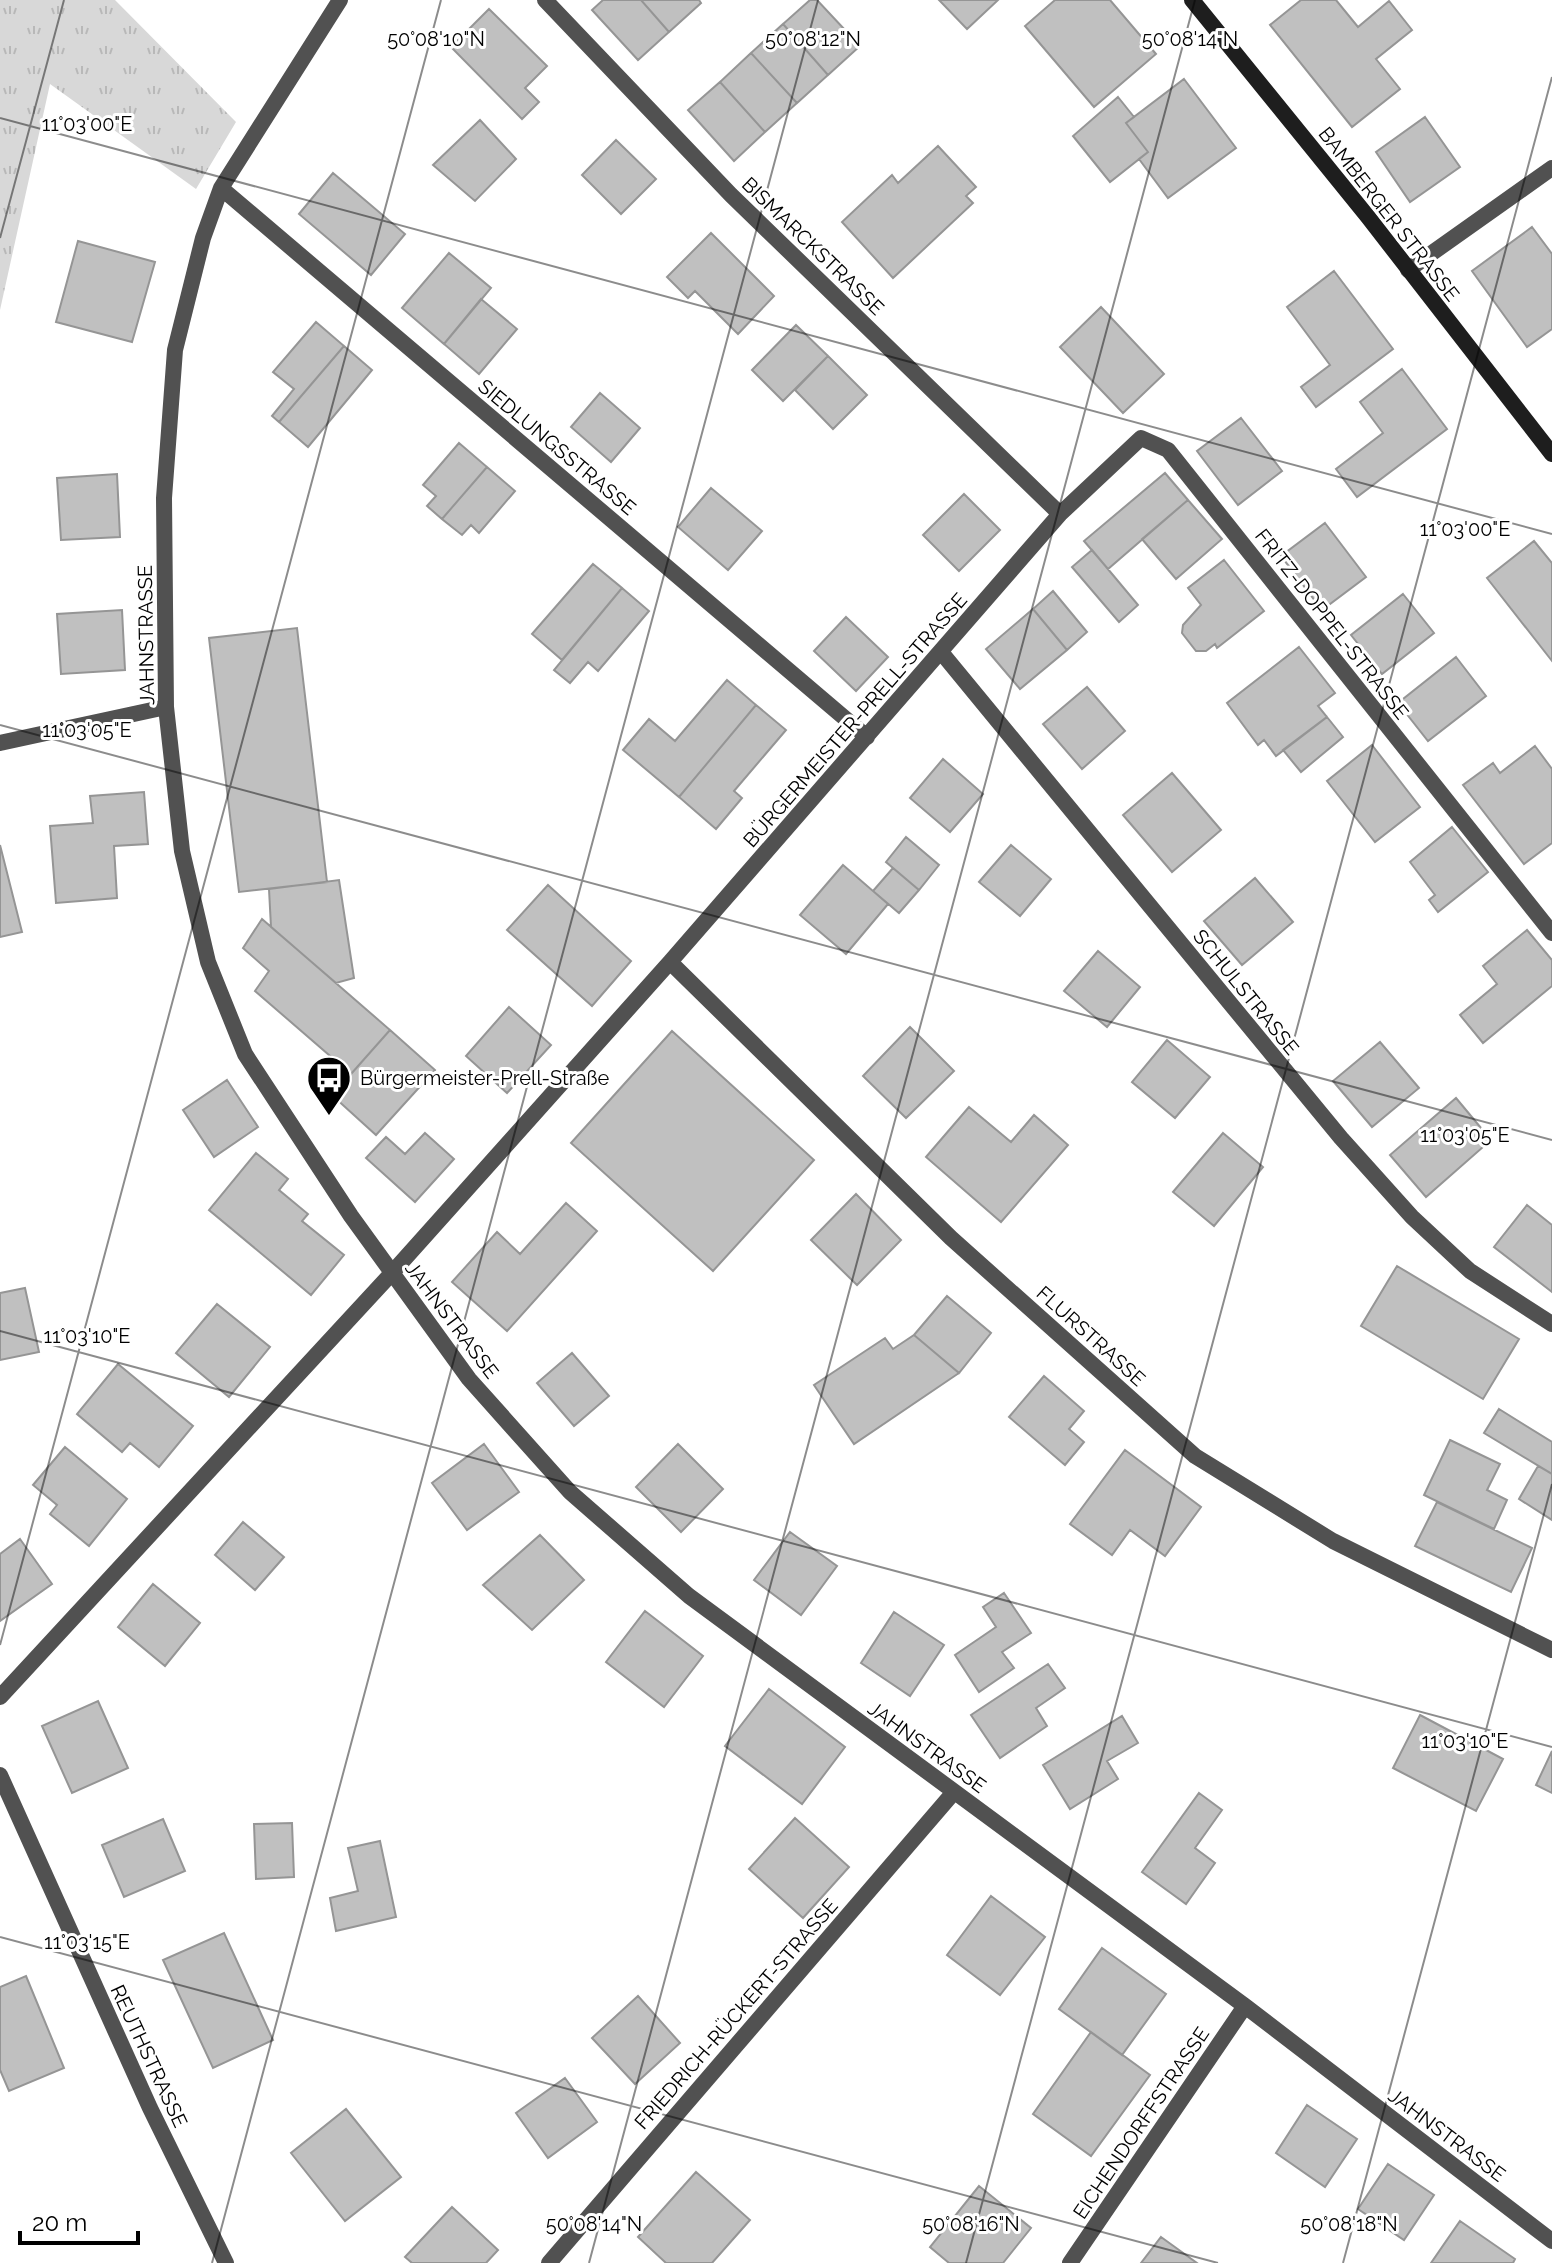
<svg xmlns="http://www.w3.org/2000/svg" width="1552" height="2263" viewBox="0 0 1552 2263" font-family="Raleway,sans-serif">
<defs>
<pattern id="grass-tufts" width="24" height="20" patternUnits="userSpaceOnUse" patternTransform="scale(2)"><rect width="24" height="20" fill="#d8d8d8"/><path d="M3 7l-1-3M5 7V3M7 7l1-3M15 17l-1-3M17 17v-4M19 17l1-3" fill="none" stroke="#b8b8b8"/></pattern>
</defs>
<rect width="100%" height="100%" fill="#fff"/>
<path fill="url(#grass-tufts)" d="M0,0H115L236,122L196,189L50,84L0,310Z"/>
<path fill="#c0c0c0" stroke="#959595" stroke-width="2" d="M603,0H641L669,32L638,60L592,10Z
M641,0H699L701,3L669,32Z
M810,0H817L860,46L828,75L783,24Z
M939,0H998L967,29Z
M1055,0H1110L1156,54L1094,107L1025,26Z
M1301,0H1336L1358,27L1389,1L1412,30L1376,59L1400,89L1352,127L1270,25Z
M489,9L547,66L525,88L539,102L522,119L451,47Z
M783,24L828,75L797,103L751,53Z
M751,53L797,103L765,132L720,82Z
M1184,79L1236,148L1168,198L1139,159L1148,152L1126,123Z
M720,82L765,132L734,161L688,110Z
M1118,97L1134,117L1126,123L1148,152L1110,182L1073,136Z
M1425,117L1460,167L1410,202L1376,152Z
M480,120L516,159L475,201L433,165Z
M616,140L656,179L621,214L582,175Z
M938,146L976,187L966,196L973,203L893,278L842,222L892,175L898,183Z
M333,173L405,234L371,275L299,214Z
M1532,227L1552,254V329L1527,347L1472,271Z
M711,233L774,296L738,334L695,291L688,298L667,277Z
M78,241L155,262L132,342L56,322Z
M449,253L491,288L444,344L402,308Z
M1334,271L1393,349L1316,407L1301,387L1330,365L1287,307Z
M481,299L517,329L479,374L444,344Z
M1101,307L1164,374L1123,413L1060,347Z
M316,322L344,346L279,422L272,416L294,389L273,372Z
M796,325L828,356L783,401L752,370Z
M344,346L372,370L308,447L279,422Z
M828,356L867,395L833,429L795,390Z
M1402,369L1447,429L1357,497L1336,469L1383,433L1360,402Z
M600,393L640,428L611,462L571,427Z
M1241,418L1282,471L1238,505L1197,451Z
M459,443L487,467L442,519L427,506L436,496L423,485Z
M487,467L515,491L479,533L471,525L462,535L442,519Z
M1165,473L1188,500L1108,569L1084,541Z
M117,474L120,537L61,540L57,478Z
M711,488L762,531L728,570L678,527Z
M964,494L1000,530L959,571L923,535Z
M1188,500L1222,539L1176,579L1142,539Z
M1325,523L1366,577L1322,610L1281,556Z
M1534,541L1552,563V661L1487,578Z
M1092,550L1138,605L1119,622L1072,567Z
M1224,560L1264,611L1217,648L1215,644L1206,651H1196L1182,633L1183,625L1201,605L1188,588Z
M593,564L622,588L562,660L532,634Z
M622,588L649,611L598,671L588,662L570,683L554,670Z
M1053,591L1087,632L1067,650L1033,609Z
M1403,594L1434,633L1382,674L1351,635Z
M1033,609L1067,650L1020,689L986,649Z
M122,610L125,670L61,674L57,614Z
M846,617L888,657L856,691L814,651Z
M297,628L327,882L239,892L209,638Z
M1299,647L1335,693L1318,706L1327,717L1276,756L1264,740L1258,745L1227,703Z
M1456,657L1486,696L1428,741L1398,703Z
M727,680L756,705L679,797L623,750L649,719L675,741Z
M1087,687L1125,731L1082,769L1043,724Z
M756,705L786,730L734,791L742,798L716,829L679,797Z
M1327,717L1343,737L1301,772L1283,750Z
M1372,745L1420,807L1375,842L1327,781Z
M1535,746L1552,769V843L1524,864L1463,785L1493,763L1500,773Z
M943,759L983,794L950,832L910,798Z
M1172,773L1221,830L1172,872L1123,815Z
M144,792L148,844L114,846L117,898L56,903L50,826L93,823L90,796Z
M1452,827L1488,872L1438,912L1429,900L1435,895L1410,862Z
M906,837L939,865L919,890L886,862Z
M0,845L22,932L0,937Z
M1011,845L1051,879L1020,916L979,882Z
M843,865L888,904L846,954L800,915Z
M893,868L919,890L899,913L873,891Z
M1255,878L1293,922L1242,965L1204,921Z
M339,880L354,978L336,983L271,927L269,889Z
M548,885L631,961L592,1006L507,930Z
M262,919L390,1030L351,1074L255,991L269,971L243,948Z
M1527,930L1552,960V986L1483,1043L1460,1015L1497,984L1483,966Z
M1098,951L1140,987L1107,1027L1064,991Z
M509,1007L551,1045L507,1093L466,1056Z
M910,1027L954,1071L906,1118L863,1076Z
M390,1030L435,1070L376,1135L323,1087L342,1066L351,1074Z
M672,1031L814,1160L713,1271L571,1143Z
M1167,1040L1210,1077L1175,1118L1132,1082Z
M1380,1042L1419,1088L1372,1127L1333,1081Z
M227,1080L258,1127L214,1157L183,1110Z
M1456,1098L1491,1140L1426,1197L1390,1155Z
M969,1107L1011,1142L1034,1115L1068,1145L1001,1222L926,1157Z
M425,1133L454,1159L415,1202L366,1158L386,1137L405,1154Z
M1223,1133L1263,1167L1214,1226L1173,1192Z
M256,1153L288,1179L279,1190L308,1214L302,1221L344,1255L311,1295L209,1210Z
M856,1194L901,1240L857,1285L811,1240Z
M566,1203L597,1231L507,1331L452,1282L497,1232L520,1254Z
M1527,1205L1552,1225V1292L1494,1247Z
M1397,1266L1519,1339L1483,1399L1361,1326Z
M25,1288L39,1352L0,1360V1293Z
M947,1296L991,1333L959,1373L914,1335Z
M217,1304L270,1347L229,1397L176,1353Z
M914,1335L959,1373L854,1444L814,1385L885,1338L893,1349Z
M572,1353L609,1396L574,1426L537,1383Z
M118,1364L193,1426L159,1467L130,1443L122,1452L77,1414Z
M1044,1376L1084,1411L1069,1429L1084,1442L1065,1465L1009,1417Z
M1499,1409L1552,1442V1474L1484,1433Z
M1450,1440L1500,1464L1487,1490L1507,1500L1494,1529L1424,1495Z
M484,1444L519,1492L467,1530L432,1483Z
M678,1444L723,1489L681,1532L636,1487Z
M65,1447L127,1499L89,1546L50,1514L57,1505L33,1485Z
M1125,1450L1201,1507L1165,1556L1130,1530L1112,1555L1070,1524Z
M1538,1466L1552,1474V1520L1519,1499Z
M1437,1502L1532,1548L1511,1592L1415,1546Z
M243,1522L284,1557L255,1590L215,1555Z
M790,1532L837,1566L801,1615L754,1580Z
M540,1535L584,1580L532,1630L483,1585Z
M20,1539L52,1584L0,1621V1554Z
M153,1584L200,1623L165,1666L118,1627Z
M1004,1593L1031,1633L1002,1652L1014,1668L979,1692L955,1655L996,1627L983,1607Z
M645,1611L703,1656L664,1707L606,1662Z
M894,1612L944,1645L910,1696L861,1663Z
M1048,1664L1065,1688L1036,1708L1047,1726L1000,1758L971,1715Z
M769,1689L845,1747L802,1804L725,1746Z
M98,1701L128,1768L72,1793L42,1726Z
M1420,1715L1503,1759L1476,1811L1393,1768Z
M1122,1716L1138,1743L1107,1761L1118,1779L1070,1809L1043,1765Z
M1552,1751V1793L1536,1785Z
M1199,1793L1222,1810L1195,1848L1215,1863L1186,1904L1142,1872Z
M795,1818L849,1867L803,1918L749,1869Z
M163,1819L185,1871L124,1897L102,1845Z
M292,1823L294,1877L256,1879L254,1824Z
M380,1841L396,1917L336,1931L330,1898L358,1891L348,1848Z
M991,1896L1045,1937L1000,1995L947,1955Z
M224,1933L273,2040L213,2068L163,1960Z
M1102,1948L1166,1994L1122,2055L1059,2009Z
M26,1976L64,2068L9,2091L0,2070V1987Z
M638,1996L680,2043L635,2084L592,2038Z
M1091,2032L1150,2075L1091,2156L1033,2114Z
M565,2078L597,2122L548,2158L516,2113Z
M1307,2105L1357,2139L1325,2187L1276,2153Z
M346,2109L401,2177L345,2221L291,2153Z
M1388,2164L1434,2195L1404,2240L1358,2209Z
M696,2172L750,2220L712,2263H666L638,2237Z
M979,2186L1031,2228L1003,2263H949L930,2247Z
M452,2207L498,2250L486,2263H412L405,2257Z
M1460,2221L1515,2259L1513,2263H1431Z
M1161,2237L1197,2263H1141Z"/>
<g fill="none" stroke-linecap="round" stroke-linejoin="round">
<path stroke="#515151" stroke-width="16" d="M1408,270L1552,168"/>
<path stroke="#515151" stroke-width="16" d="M340,0L221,188L203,238L175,350L164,498L166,707L182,851L208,962L245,1054L351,1216L469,1379L570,1492L689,1596L1245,2006L1552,2241
M545,0L731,195L1060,514
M221,188L867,737
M941,652L1341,1138L1412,1217L1470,1271L1552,1324
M0,743L166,707
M670,962L951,1238L1195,1456L1333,1541L1552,1650
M0,1697L391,1274L670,962L1060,514L1141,438L1168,450L1552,933
M0,1775L150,2108L226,2263
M549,2263L954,1792
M1070,2263L1245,2006"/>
<path stroke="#1e1e1e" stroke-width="16" d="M1192,0L1368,217L1552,454"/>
</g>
<path fill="none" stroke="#000" stroke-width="2" stroke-opacity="0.45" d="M0,118L1552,534M0,238L64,0M0,725L1552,1140M0,1331L1552,1747M0,1645L441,0M0,1937L1218,2263M212,2263L818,0M589,2263L1195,0M966,2263L1552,77M1343,2263L1552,1484"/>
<defs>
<g id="bus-pin" transform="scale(2.3)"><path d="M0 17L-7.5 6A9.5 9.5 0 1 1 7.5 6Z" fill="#000" stroke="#fff"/><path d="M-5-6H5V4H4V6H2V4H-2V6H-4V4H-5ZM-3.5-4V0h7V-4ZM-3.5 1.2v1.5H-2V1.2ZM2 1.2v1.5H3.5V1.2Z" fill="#fff"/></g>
</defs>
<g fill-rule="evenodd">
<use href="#bus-pin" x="329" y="1078"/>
</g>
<g text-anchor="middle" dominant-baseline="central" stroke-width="6" stroke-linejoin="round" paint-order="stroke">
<g font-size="20" fill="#000" stroke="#fff">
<text transform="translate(1389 214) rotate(52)">BAMBERGER STRASSE</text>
<text transform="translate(813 246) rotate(44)">BISMARCKSTRASSE</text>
<text transform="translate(557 447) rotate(40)">SIEDLUNGSSTRASSE</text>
<text transform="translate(1332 624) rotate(52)">FRITZ-DOPPEL-STRASSE</text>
<text transform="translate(146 635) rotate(-91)">JAHNSTRASSE</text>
<text transform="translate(855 720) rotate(-49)">BÜRGERMEISTER-PRELL-STRASSE</text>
<text transform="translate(1246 992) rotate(51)">SCHULSTRASSE</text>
<text transform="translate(452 1320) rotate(53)">JAHNSTRASSE</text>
<text transform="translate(1091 1336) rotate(42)">FLURSTRASSE</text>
<text transform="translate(927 1747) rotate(36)">JAHNSTRASSE</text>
<text transform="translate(736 2014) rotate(-49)">FRIEDRICH-RÜCKERT-STRASSE</text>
<text transform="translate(149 2056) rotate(65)">REUTHSTRASSE</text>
<text transform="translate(1141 2123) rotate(-56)">EICHENDORFFSTRASSE</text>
<text transform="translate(1447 2135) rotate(37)">JAHNSTRASSE</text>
</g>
<g font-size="20" fill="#000" stroke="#fff" text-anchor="start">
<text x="360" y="1078">Bürgermeister-Prell-Straße</text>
</g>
</g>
<g font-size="20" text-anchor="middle" fill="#000" stroke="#fff" stroke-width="6" stroke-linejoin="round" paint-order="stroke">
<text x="436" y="46">50°08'10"N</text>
<text x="813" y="46">50°08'12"N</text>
<text x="1190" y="46">50°08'14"N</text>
<text x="87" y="131">11°03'00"E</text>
<text x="1465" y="536">11°03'00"E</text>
<text x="87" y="737">11°03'05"E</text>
<text x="1465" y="1142">11°03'05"E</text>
<text x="87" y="1343">11°03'10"E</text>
<text x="1465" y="1748">11°03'10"E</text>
<text x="87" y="1949">11°03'15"E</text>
<text x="594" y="2231">50°08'14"N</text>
<text x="971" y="2231">50°08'16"N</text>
<text x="1349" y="2231">50°08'18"N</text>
</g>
<path d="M20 2231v12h118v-12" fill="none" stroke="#000000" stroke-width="4"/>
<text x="32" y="2231" font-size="24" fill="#000000" stroke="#ffffff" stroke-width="6" paint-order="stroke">20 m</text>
</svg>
